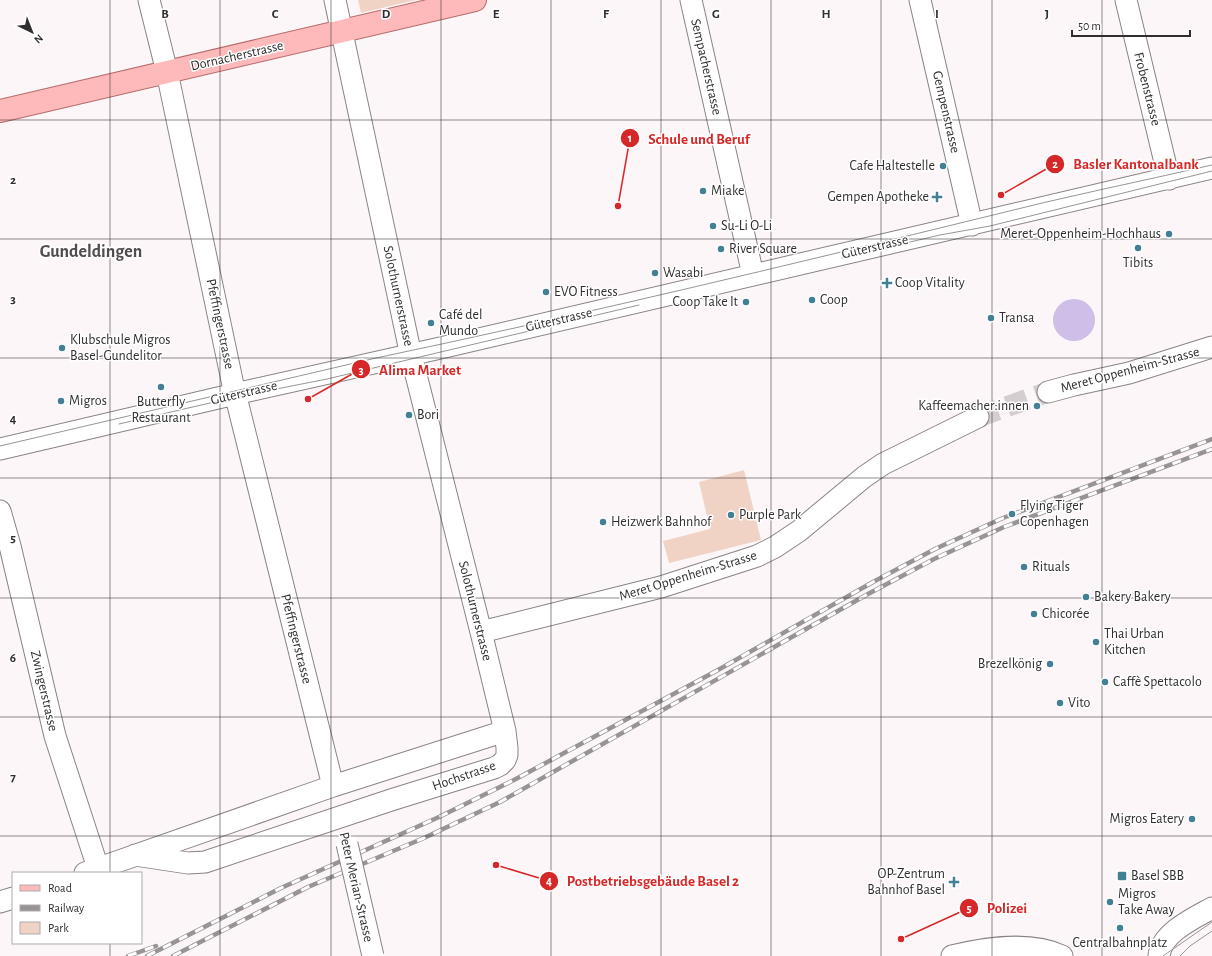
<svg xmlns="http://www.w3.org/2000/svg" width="1212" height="956" viewBox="0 0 1212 956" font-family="'Alegreya Sans',sans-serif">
<rect width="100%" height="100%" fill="#fdf6f8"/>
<path fill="#f0d3c5" d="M358,0H416L361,13Z
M744,470L761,540L669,563L663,541L710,529L699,482Z"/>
<path fill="#cebee8" d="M1053 320a21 21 0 1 1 42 0a21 21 0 1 1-42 0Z"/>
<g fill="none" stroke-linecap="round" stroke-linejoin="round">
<path stroke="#d4ced0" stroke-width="21" stroke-dasharray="21 10" stroke-linecap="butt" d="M978,417L1048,392"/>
<g stroke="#8a8385" stroke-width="23">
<path id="minor" d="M149,0L167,72L233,385L333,786
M691,0L753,275
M920,0L972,225
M1126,0L1169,179
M1048,392L1074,385L1129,373L1212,347
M0,449L235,394L436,349L1212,168
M0,511L10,546L55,736L98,868
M481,632L661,587L757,556L775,547L799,531L864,477L883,464L978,417
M135,855L188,863L205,862L391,800L494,768L500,765L505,760L507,755V748L505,731L481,632L410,351L335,0
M85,873L333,786L505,731
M0,902L13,898
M952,956C984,948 1031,941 1062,956
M1159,956C1161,933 1194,918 1212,908"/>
</g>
<g stroke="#b56b6b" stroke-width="24">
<path id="major" d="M0,111L475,0"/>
</g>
<use href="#minor" stroke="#fff" stroke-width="21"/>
<use href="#major" stroke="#febaba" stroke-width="22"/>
<path stroke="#989495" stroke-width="1" d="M842,258L940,235L990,226L1212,171
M119,424L236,397L327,379L639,305
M0,446L376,358C581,315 785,266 989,216C1063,197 1138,182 1212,165
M1163,956L1212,922
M1180,956L1190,946L1212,931"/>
<g stroke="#989495" stroke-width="4.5">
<path id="rail" d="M128,956L156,946
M147,956L281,888L439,817L514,780L718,670L873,582L935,549L1003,518L1212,439
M173,956L308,887L424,838L500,802L868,594L934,559L1004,527L1212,449"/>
</g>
<use href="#rail" stroke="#fff" stroke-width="3" stroke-dasharray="9" stroke-linecap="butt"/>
<g stroke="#8a8385" stroke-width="23" stroke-linecap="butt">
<path id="minor-bridge" d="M347,844L373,956"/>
</g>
<use href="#minor-bridge" stroke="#fff" stroke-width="21"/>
</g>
<path fill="none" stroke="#302e2f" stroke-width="1" stroke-opacity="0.55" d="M110,0V873M220,0V956M331,0V956M441,0V956M551,0V956M661,0V956M771,0V956M881,0V956M992,0V956M1102,0V956M0,120H1212M0,239H1212M0,358H1212M0,478H1212M0,598H1212M0,717H1212M0,836H1212M110,943V956"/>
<g fill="#428095" stroke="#fff" stroke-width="1.5">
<circle cx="943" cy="166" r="4"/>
<circle cx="703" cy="191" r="4"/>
<path d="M935 191h4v4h4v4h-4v4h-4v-4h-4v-4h4z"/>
<circle cx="713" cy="226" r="4"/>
<circle cx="1169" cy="234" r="4"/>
<circle cx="1138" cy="248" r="4"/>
<circle cx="721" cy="249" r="4"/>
<circle cx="655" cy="273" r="4"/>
<path d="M885 277h4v4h4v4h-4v4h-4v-4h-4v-4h4z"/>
<circle cx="546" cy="292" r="4"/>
<circle cx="812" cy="300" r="4"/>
<circle cx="746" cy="302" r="4"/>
<circle cx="991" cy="318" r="4"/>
<circle cx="431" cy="323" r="4"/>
<circle cx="62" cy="348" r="4"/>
<circle cx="161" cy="387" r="4"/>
<circle cx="61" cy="401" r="4"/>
<circle cx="1037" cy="406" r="4"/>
<circle cx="409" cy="415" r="4"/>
<circle cx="1012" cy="514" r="4"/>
<circle cx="731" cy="515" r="4"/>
<circle cx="603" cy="522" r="4"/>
<circle cx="1024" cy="567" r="4"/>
<circle cx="1086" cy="597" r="4"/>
<circle cx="1034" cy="614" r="4"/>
<circle cx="1096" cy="642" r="4"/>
<circle cx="1050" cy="664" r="4"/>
<circle cx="1105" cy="682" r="4"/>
<circle cx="1060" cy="703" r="4"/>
<circle cx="1192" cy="819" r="4"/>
<rect x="1117" y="871" width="10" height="10" rx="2"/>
<path d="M952 876h4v4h4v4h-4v4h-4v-4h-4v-4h4z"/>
<circle cx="1110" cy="902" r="4"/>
<circle cx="1120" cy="928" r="4"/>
</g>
<g text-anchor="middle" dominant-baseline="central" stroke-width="3" stroke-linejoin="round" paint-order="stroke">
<g font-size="14" fill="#302e2f" stroke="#fff">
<text transform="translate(237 56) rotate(-13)">Dornacherstrasse</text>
<text transform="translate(706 67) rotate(77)">Sempacherstrasse</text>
<text transform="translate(1147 89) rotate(76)">Frobenstrasse</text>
<text transform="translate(946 112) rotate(77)">Gempenstrasse</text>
<text transform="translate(875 247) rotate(-13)">Güterstrasse</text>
<text transform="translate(398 296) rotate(78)">Solothurnerstrasse</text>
<text transform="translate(559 320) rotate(-13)">Güterstrasse</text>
<text transform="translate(220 324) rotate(78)">Pfeffingerstrasse</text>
<text transform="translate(1130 370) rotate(-15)">Meret Oppenheim-Strasse</text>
<text transform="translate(244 393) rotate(-13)">Güterstrasse</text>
<text transform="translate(688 576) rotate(-17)">Meret Oppenheim-Strasse</text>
<text transform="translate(475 611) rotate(76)">Solothurnerstrasse</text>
<text transform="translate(296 639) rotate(76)">Pfeffingerstrasse</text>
<text transform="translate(44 691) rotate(77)">Zwingerstrasse</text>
<text transform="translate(464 776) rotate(-19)">Hochstrasse</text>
<text transform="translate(356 887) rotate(77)">Peter Merian-Strasse</text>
</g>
<g font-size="14" fill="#302e2f" stroke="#fff" text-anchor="start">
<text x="935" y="166" text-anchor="end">Cafe Haltestelle</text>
<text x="711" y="191">Miake</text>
<text x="929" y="197" text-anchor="end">Gempen Apotheke</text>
<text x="721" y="226">Su-Li O-Li</text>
<text x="1161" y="234" text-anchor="end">Meret-Oppenheim-Hochhaus</text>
<text x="729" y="249">River Square</text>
<text x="1138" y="263" text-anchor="middle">Tibits</text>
<text x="663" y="273">Wasabi</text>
<text x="895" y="283">Coop Vitality</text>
<text x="554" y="292">EVO Fitness</text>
<text x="820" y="300">Coop</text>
<text x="738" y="302" text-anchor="end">Coop Take It</text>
<text x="439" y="315">Café del<tspan x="439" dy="16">Mundo</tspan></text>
<text x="999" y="318">Transa</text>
<text x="70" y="340">Klubschule Migros<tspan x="70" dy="16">Basel-Gundelitor</tspan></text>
<text x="69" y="401">Migros</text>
<text x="161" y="402" text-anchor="middle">Butterfly<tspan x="161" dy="16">Restaurant</tspan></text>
<text x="1029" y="406" text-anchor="end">Kaffeemacher:innen</text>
<text x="417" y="415">Bori</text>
<text x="1020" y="506">Flying Tiger<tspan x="1020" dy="16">Copenhagen</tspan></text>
<text x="739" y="515">Purple Park</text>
<text x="611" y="522">Heizwerk Bahnhof</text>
<text x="1032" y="567">Rituals</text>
<text x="1094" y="597">Bakery Bakery</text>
<text x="1042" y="614">Chicorée</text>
<text x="1104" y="634">Thai Urban<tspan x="1104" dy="16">Kitchen</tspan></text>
<text x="1042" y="664" text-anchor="end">Brezelkönig</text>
<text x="1113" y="682">Caffè Spettacolo</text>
<text x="1068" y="703">Vito</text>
<text x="1184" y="819" text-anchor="end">Migros Eatery</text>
<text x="945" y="874" text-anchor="end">OP-Zentrum<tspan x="945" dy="16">Bahnhof Basel</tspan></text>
<text x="1131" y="876">Basel SBB</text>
<text x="1118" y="894">Migros<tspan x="1118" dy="16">Take Away</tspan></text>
<text x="1120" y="943" text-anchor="middle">Centralbahnplatz</text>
</g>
<g font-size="18" font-weight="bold" fill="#524c4e" stroke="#fff">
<text x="91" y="252">Gundeldingen</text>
</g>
</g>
<g font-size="13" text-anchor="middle" font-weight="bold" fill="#302e2f" stroke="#fff" stroke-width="3" stroke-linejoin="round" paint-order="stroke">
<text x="165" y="18">B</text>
<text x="275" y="18">C</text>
<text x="386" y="18">D</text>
<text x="496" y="18">E</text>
<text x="606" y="18">F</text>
<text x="716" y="18">G</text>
<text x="826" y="18">H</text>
<text x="937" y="18">I</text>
<text x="1047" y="18">J</text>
<text x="13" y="184">2</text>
<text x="13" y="303">3</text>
<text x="13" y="423">4</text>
<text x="13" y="542">5</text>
<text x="13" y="662">6</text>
<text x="13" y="781">7</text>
</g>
<path fill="none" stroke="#d62828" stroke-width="1.5" d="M618 206L630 138M1001 195L1055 164M308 399L361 369M496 865L549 881M901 939L969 908"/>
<g fill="#d62828" stroke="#fff" stroke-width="1.5">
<circle cx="618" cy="206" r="4"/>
<circle cx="1001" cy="195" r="4"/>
<circle cx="308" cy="399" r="4"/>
<circle cx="496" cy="865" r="4"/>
<circle cx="901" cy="939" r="4"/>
<circle cx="630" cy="138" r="10"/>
<circle cx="1055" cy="164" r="10"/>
<circle cx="361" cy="369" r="10"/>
<circle cx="549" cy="881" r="10"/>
<circle cx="969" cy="908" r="10"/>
</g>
<g font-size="12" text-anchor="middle" font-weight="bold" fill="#fff">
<text x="630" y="142">1</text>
<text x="1055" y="168">2</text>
<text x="361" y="374">3</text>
<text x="549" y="885">4</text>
<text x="969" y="912">5</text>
</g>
<g font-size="15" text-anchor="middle" font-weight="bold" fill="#d62828" stroke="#fff" stroke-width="3" stroke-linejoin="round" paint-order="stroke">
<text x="699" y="144">Schule und Beruf</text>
<text x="1136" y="169">Basler Kantonalbank</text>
<text x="420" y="375">Alima Market</text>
<text x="653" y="886">Postbetriebsgebäude Basel 2</text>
<text x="1007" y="913">Polizei</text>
</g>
<rect x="12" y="872" width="130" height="72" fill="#ffffff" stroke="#acabac"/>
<rect x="20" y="885" width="20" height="6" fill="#febaba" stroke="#acabac"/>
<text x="48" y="892" font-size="12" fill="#302e2f">Road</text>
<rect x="20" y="905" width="20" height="6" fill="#989495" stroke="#acabac"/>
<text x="48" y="912" font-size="12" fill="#302e2f">Railway</text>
<rect x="20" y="922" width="20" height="12" fill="#f0d3c5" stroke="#acabac"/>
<text x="48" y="932" font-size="12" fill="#302e2f">Park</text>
<g transform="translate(32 32) rotate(137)" stroke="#ffffff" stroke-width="3" paint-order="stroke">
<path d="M0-3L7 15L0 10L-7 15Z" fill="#302e2f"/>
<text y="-6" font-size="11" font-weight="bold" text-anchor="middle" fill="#302e2f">N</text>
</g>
<path d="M1072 30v6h118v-6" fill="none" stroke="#302e2f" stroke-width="2"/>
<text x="1078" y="30" font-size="12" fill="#302e2f" stroke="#ffffff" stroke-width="3" paint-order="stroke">50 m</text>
</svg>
